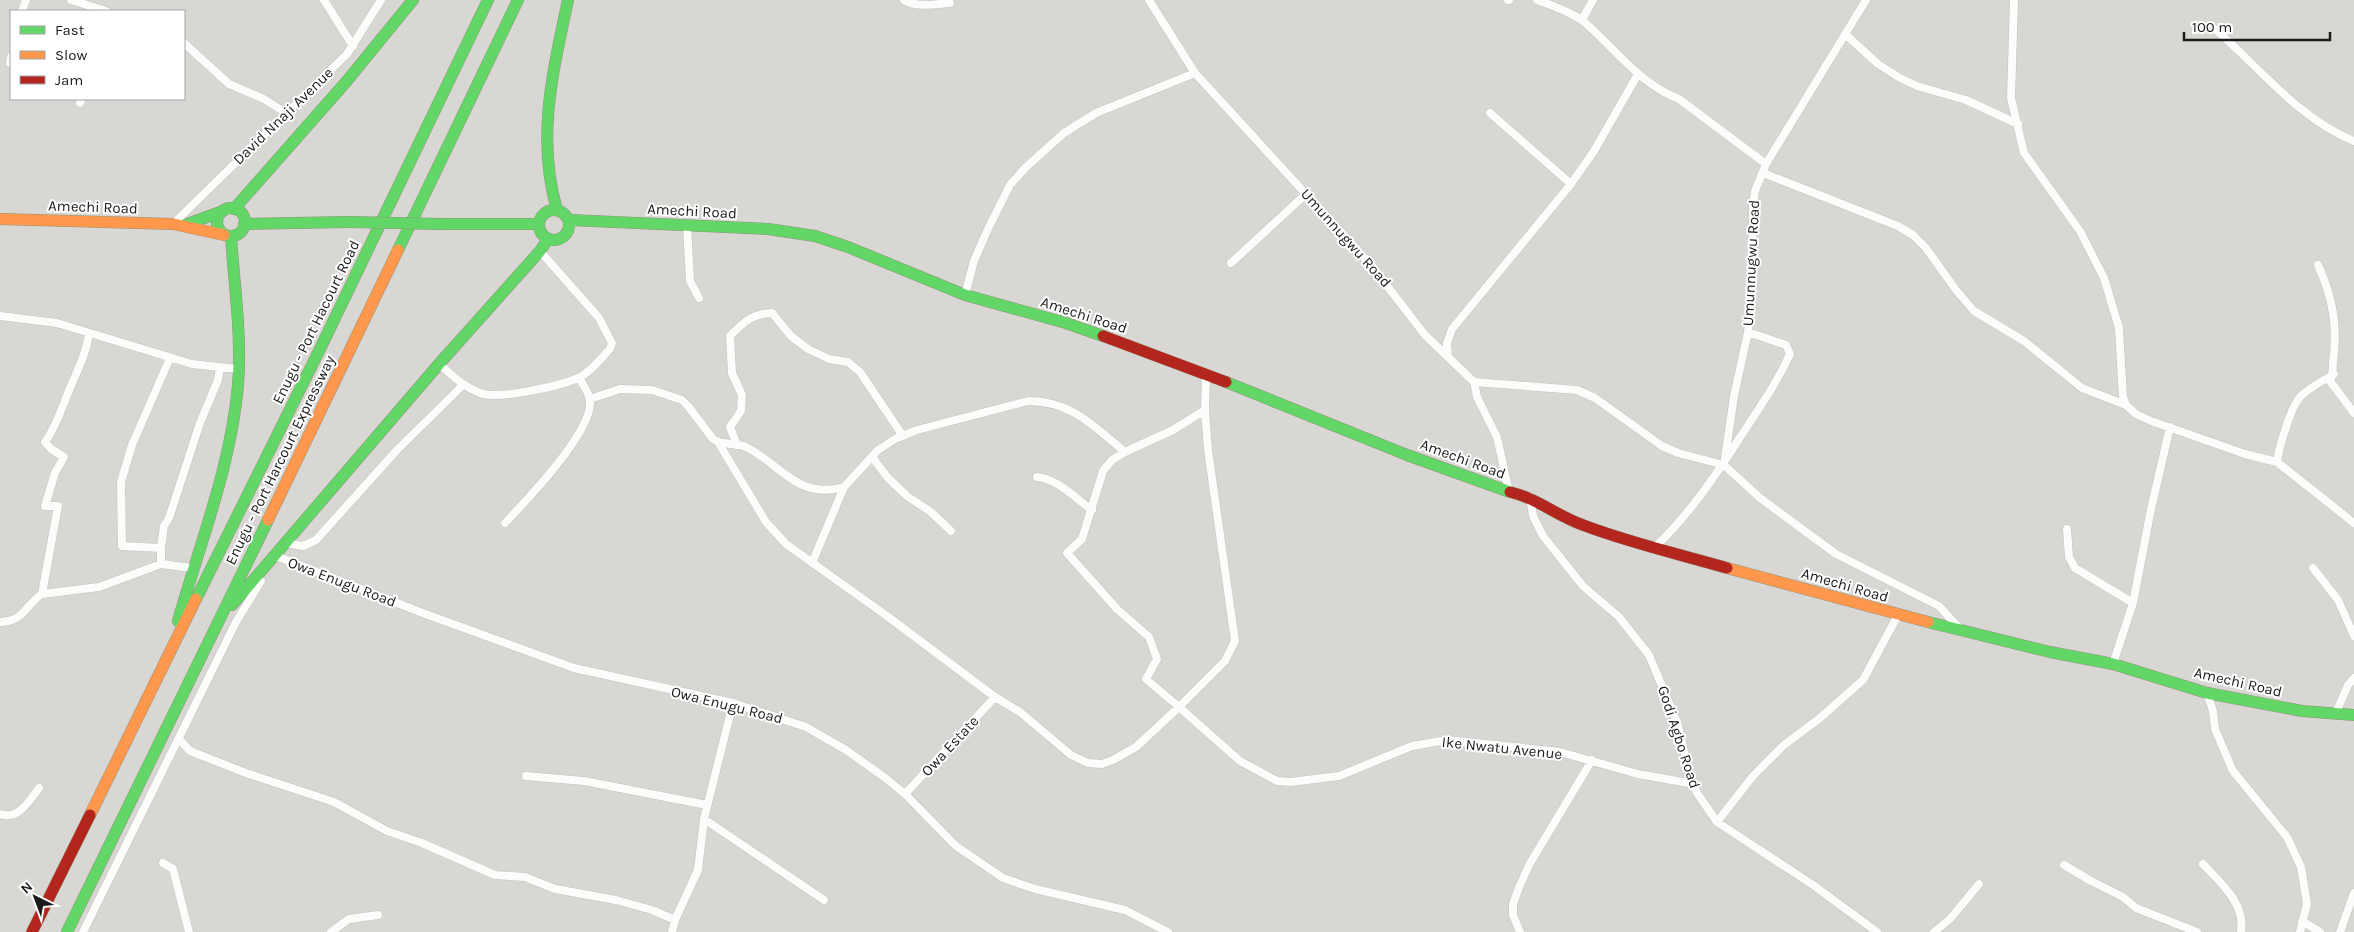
<svg xmlns="http://www.w3.org/2000/svg" width="2354" height="932" viewBox="0 0 2354 932" font-family="Karla,sans-serif">
<rect width="100%" height="100%" fill="#eae8e2"/>
<path fill="#d9d7d4" fill-rule="evenodd" d="M0,0H2354V932H0ZM11,11H184V99H11Z"/>
<g fill="none" stroke-linecap="round" stroke-linejoin="round">
<g stroke="#c2c2bf" stroke-width="9">
<path id="street" d="M71,0L106,11
M324,0L353,46
M904,0C917,8 935,4 950,3
M1149,0L1195,73L1371,265L1425,335L1474,382L1477,397L1497,437L1509,492
M1508,0H1509
M1537,0C1551,5 1571,12 1583,21C1614,47 1639,84 1679,99L1766,164
M2014,0L2011,98L2024,153L2080,231L2104,278L2119,328L2123,397L2126,405
M22,11L26,0
M1582,20L1593,0
M2216,30C2260,68 2300,120 2354,141
M1845,34L1878,64L1900,78L1917,86L1966,100L2018,124
M184,43L229,84L264,99L286,113
M10,63L11,57
M80,103L82,99
M1490,113L1571,184
M1763,173L1898,226L1913,235L1926,248L1956,290L1974,311L2024,341L2082,388L2126,405L2136,414L2151,421L2245,454L2277,462L2354,523
M173,224L347,54L381,0
M687,225L690,281L699,298
M1231,263L1307,193
M2318,265C2333,298 2338,327 2333,362C2332,370 2334,373 2330,381L2354,413
M965,295L974,261L987,231L1010,185L1025,168L1064,133L1096,113L1195,73
M0,316L57,323L192,364L238,369
M1448,357L1447,343L1452,329L1571,184L1594,151L1638,74
M439,364C452,375 463,387 480,393C498,400 560,386 578,378C590,373 601,358 610,349L612,343L599,318L540,251
M1206,374L1205,410L1208,450L1235,641L1225,661L1179,707L1240,761L1277,781L1291,782L1339,776L1412,746L1447,740L1560,752L1638,774L1694,784
M1474,382L1577,390L1595,398L1662,446L1678,453L1724,465L1760,498L1836,554L1939,606L1960,629
M590,399L620,389L652,390L682,400L688,406L713,439C723,446 735,442 746,447C782,465 797,500 844,487
M718,442L766,522L786,544L887,616L995,697L1020,712L1071,755L1088,763L1102,764L1113,760L1136,747L1179,707L1146,679L1157,659L1149,637L1117,609L1067,553L1082,539L1103,471L1112,460L1125,452
M737,445L730,427L741,411L742,395L732,373L730,336C744,322 751,314 772,313L791,336L808,349L829,359L848,362L860,372L903,436
M872,457L888,478L907,496L931,512L951,531
M2277,462C2279,448 2291,405 2301,396C2310,387 2323,381 2334,374
M1724,465L1734,396L1748,332L1752,292L1753,205L1755,191L1766,164L1866,0
M1037,477C1058,479 1075,498 1092,510
M1530,497L1533,516L1543,536L1583,586L1619,617L1649,655L1677,722L1689,772L1697,793L1717,822L1813,885L1877,932
M505,523C527,500 592,432 590,402C590,393 583,385 579,378
M2067,529L2069,557L2075,568L2133,603
M286,543L303,546L316,540L397,450L463,385
M161,548L164,526L169,518L200,423L218,380L220,367
M1654,548C1688,516 1714,478 1739,439C1757,411 1776,385 1790,354L1786,345L1748,332
M274,558L276,556L428,615L574,668L733,703L806,727L846,750L884,777L905,794L956,846L1003,878L1035,889L1125,910L1168,932
M812,563L844,487L878,450L895,439L917,430L1028,401C1072,401 1093,426 1125,452L1173,430L1205,410
M161,564V548L122,546L121,482L132,445L170,358
M2313,568L2338,600L2354,636
M42,594L58,506H45L55,473L64,457L51,449L45,442C56,427 61,410 68,393C76,373 86,355 89,334
M0,622C25,621 25,605 42,594L99,587L161,564L192,568
M2113,664L2133,603L2151,509L2170,427
M2207,693L2213,711L2215,729L2233,771L2287,837L2301,867L2307,904L2300,932
M2335,715L2348,685L2354,678
M179,739L190,751L246,773L334,802L387,831L422,843L495,875L525,877L555,889L616,900L652,910L675,920
M526,776L584,781L707,805
M905,794L995,697
M0,814C18,821 30,800 39,788
M704,819L824,900
M1717,822L1753,776L1784,745L1820,718L1863,680L1898,615
M163,863L173,869L189,932
M2203,864C2220,882 2246,904 2241,932
M2064,865L2091,881L2123,897L2136,908L2197,932
M2302,921L2320,932
M83,932L236,622L261,581
M331,932L349,919L378,915
M672,932L675,920L698,870L704,819L733,703
M1520,932L1513,915V904L1518,890L1529,865L1592,760
M1934,932L1950,919L1979,884
M2340,932L2354,893"/>
</g>
<g stroke="#91937a" stroke-width="12">
<path id="fast" d="M217 222a14 14 0 1 1 28 0a14 14 0 1 1-28 0Z
M234,209L346,82L413,0
M539 225a15 15 0 1 1 30 0a15 15 0 1 1-30 0Z
M557,210C536,137 553,72 568,0
M570,220L768,229L815,236L848,247L965,295L1066,323L1103,336
M244,224L349,222
M440,224H539
M185,225L223,211
M398,250L518,0
M1226,382L1407,455L1510,492
M196,599L321,347L488,0
M232,605L439,364L540,251L548,239
M178,621C200,543 231,466 238,385C242,335 234,285 231,236
M1928,622L2050,652L2113,664L2207,693L2302,711L2354,715
M67,932L268,520"/>
</g>
<g stroke="#91937a" stroke-width="12">
<path id="slow" d="M0,219L173,224L224,235
M268,520L398,250
M1727,568L1928,622
M90,815L196,599"/>
</g>
<g stroke="#91937a" stroke-width="12">
<path id="jam" d="M1103,336L1226,382
M1510,492C1539,499 1555,515 1583,525C1630,543 1679,554 1727,568
M32,932L90,815"/>
</g>
<use href="#street" stroke="#fcfcfb" stroke-width="8"/>
<use href="#fast" stroke="#63d668" stroke-width="11"/>
<use href="#slow" stroke="#ff974d" stroke-width="11"/>
<use href="#jam" stroke="#b3261e" stroke-width="11"/>
<g stroke="#91937a" stroke-width="12" stroke-linecap="butt">
<path id="fast-bridge" d="M349,222L440,224"/>
</g>
<use href="#fast-bridge" stroke="#63d668" stroke-width="11"/>
</g>
<g text-anchor="middle" dominant-baseline="central" stroke-width="4" stroke-linejoin="round" paint-order="stroke">
<g font-size="15" fill="#1b1b1b" stroke="#fff">
<text transform="translate(283 116) rotate(-44)">David Nnaji Avenue</text>
<text transform="translate(93 207) rotate(2)">Amechi Road</text>
<text transform="translate(692 211) rotate(3)">Amechi Road</text>
<text transform="translate(1346 238) rotate(48)">Umunnugwu Road</text>
<text transform="translate(1751 263) rotate(-87)">Umunnugwu Road</text>
<text transform="translate(1084 315) rotate(18)">Amechi Road</text>
<text transform="translate(316 322) rotate(-64)">Enugu - Port Hacourt Road</text>
<text transform="translate(1463 459) rotate(20)">Amechi Road</text>
<text transform="translate(280 460) rotate(-64)">Enugu - Port Harcourt Expressway</text>
<text transform="translate(342 582) rotate(21)">Owa Enugu Road</text>
<text transform="translate(1845 585) rotate(16)">Amechi Road</text>
<text transform="translate(2238 682) rotate(13)">Amechi Road</text>
<text transform="translate(727 705) rotate(14)">Owa Enugu Road</text>
<text transform="translate(1679 737) rotate(72)">Godi Agbo Road</text>
<text transform="translate(950 746) rotate(-47)">Owa Estate</text>
<text transform="translate(1502 748) rotate(6)">Ike Nwatu Avenue</text>
</g>
</g>
<rect x="10" y="10" width="175" height="90" fill="#ffffff" stroke="#a4a4a4"/>
<rect x="20" y="26" width="25" height="8" fill="#63d668" stroke="#a4a4a4"/>
<text x="55" y="35" font-size="15" fill="#1b1b1b">Fast</text>
<rect x="20" y="51" width="25" height="8" fill="#ff974d" stroke="#a4a4a4"/>
<text x="55" y="60" font-size="15" fill="#1b1b1b">Slow</text>
<rect x="20" y="76" width="25" height="8" fill="#b3261e" stroke="#a4a4a4"/>
<text x="55" y="85" font-size="15" fill="#1b1b1b">Jam</text>
<g transform="translate(35 897) rotate(318)" stroke="#ffffff" stroke-width="4" paint-order="stroke">
<path d="M0-4L9 19L0 12L-9 19Z" fill="#1b1b1b"/>
<text y="-8" font-size="14" font-weight="bold" text-anchor="middle" fill="#1b1b1b">N</text>
</g>
<path d="M2184 32v8h146v-8" fill="none" stroke="#1b1b1b" stroke-width="2.5"/>
<text x="2192" y="32" font-size="15" fill="#1b1b1b" stroke="#ffffff" stroke-width="4" paint-order="stroke">100 m</text>
</svg>
